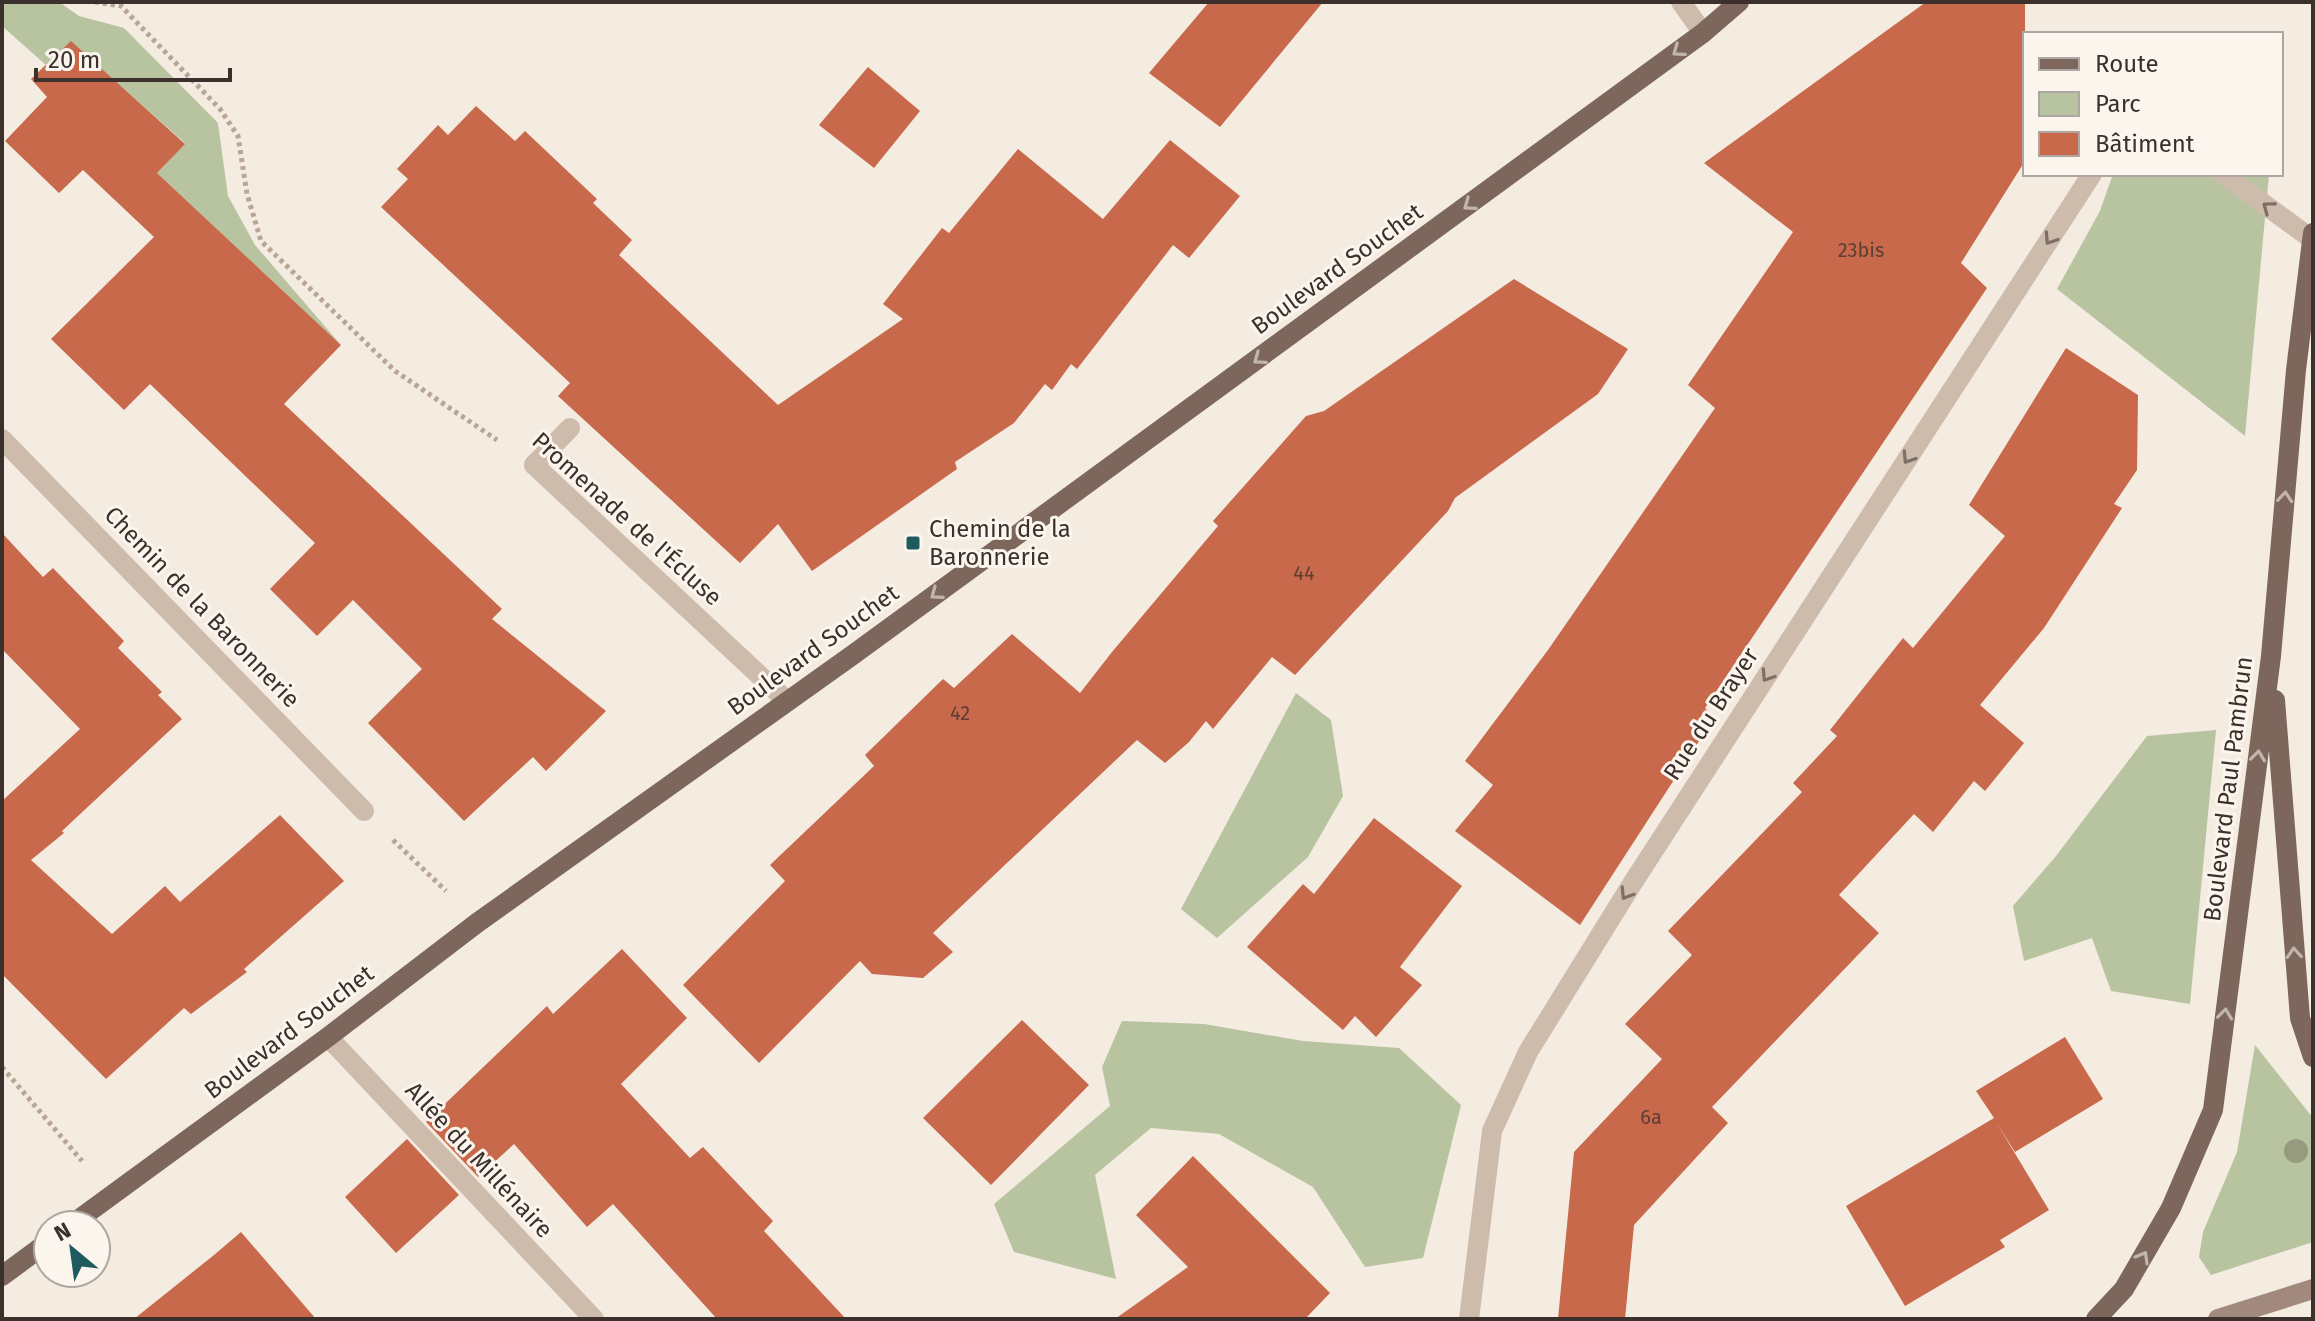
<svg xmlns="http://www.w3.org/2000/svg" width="2315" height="1321" viewBox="0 0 2315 1321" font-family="'Fira Sans',sans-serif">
<rect width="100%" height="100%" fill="#f4ebe1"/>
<path fill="#b8c4a0" d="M2,2H59L79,16L124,28L218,123L228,196L255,245L341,345L157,173L185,143L71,42L46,65L2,26Z
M2113,174H2269L2245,436L2057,289L2100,211Z
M1296,693L1331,720L1343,796L1308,857L1217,938L1181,909Z
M2216,730L2190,1004L2111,991L2092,938L2024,961L2013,906L2056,856L2147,736Z
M1122,1021L1204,1024L1303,1041L1399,1048L1461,1105L1423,1258L1365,1267L1313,1187L1219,1134L1151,1128L1095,1175L1116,1279L1014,1252L994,1204L1110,1106L1102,1067Z
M2255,1045L2313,1118V1242L2211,1275L2199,1257L2203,1232L2237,1152Z"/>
<path fill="#c8694b" d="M1209,2H1323L1220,127L1149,73Z
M1926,2H2025V161L1961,263L1987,288L1705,708L1714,718L1580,925L1455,831L1493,785L1465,761L1548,650L1715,408L1688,385L1793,232L1704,163Z
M71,41L185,144L157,173L341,345L284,404L502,609L492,619L606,711L546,771L533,757L464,821L368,723L422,669L353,600L317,636L270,589L315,543L150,384L124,410L51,339L154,237L83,170L59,193L5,141L47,97L31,79Z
M868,67L920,111L874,168L819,125Z
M476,106L515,141L525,131L597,199L593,203L632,240L619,255L778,405L903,319L883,304L942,228L949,233L1018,149L1103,219L1170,140L1240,196L1189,258L1173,245L1077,369L1071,364L1052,390L1045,384L1014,423L955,462L957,469L812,571L778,524L740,563L558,396L570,383L381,207L408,179L397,169L438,125L448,135Z
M1514,279L1628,349L1598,394L1455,498L1448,511L1295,675L1272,657L1213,729L1206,721L1189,742L1165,763L1137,740L933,933L953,952L923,978L872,974L860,961L759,1063L683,985L785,881L770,865L874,766L865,755L943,679L954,688L1012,634L1080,693L1112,652L1218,526L1213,521L1306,416L1324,411Z
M2066,348L2138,395L2137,470L2114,504L2122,508L2044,628L1980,705L2024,743L1985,791L1974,781L1933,832L1914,814L1839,895L1879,933L1712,1107L1728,1123L1634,1225L1625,1319H1558L1574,1152L1662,1059L1625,1024L1692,955L1668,931L1802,792L1793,783L1837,736L1830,730L1903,638L1913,648L2005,536L1969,505Z
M2,533L43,577L53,568L124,641L118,648L162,692L158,695L182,719L62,831L64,833L31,860L112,934L165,886L180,902L280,815L344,881L244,969L247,972L191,1014L184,1008L106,1079L2,974V801L80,729L2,649Z
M1374,818L1462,886L1400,967L1422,985L1376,1037L1355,1016L1343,1030L1247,947L1303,884L1314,894Z
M622,949L687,1018L621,1084L690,1158L703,1147L773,1221L764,1231L846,1319H717L613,1204L587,1227L514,1144L478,1177L426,1122L547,1006L553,1014Z
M1022,1020L1089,1085L991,1185L923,1118Z
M2065,1037L2103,1099L2015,1152L1996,1122L2049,1210L2000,1240L2005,1247L1905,1306L1846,1206L1994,1118L1976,1091Z
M407,1139L459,1195L396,1253L345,1197Z
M1193,1156L1330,1293L1305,1319H1115L1188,1267L1136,1215Z
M241,1232L316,1319H134L214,1255Z"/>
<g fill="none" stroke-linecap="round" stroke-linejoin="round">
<path stroke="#b9a596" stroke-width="5" stroke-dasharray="4 4" stroke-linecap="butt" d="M95,2L121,6L220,109L238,136L247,194L261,241L395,371L497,440
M393,840L446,891
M2,1067L82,1161"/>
<path stroke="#cdbbac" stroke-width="20" d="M534,465L570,428"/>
<path stroke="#cdbbac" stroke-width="20" d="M1681,2L1703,33
M2223,174L2313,240
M2,439L364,811
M534,465L787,701
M328,1037L594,1319
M1469,1319L1492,1131L1528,1052L1632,884L2092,174"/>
<path stroke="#a18a7d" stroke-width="20" d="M2218,1319L2313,1289"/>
<path stroke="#7d675c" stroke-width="20" d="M2275,700L2300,1018L2313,1057
M71,1225L328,1037L477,923L854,654L1703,33L1739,2
M2,1276L48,1242
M2096,1319L2124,1289L2171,1208L2213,1110L2271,656L2296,370L2313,233"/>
</g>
<circle fill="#969b7f" cx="2296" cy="1151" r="12"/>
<defs><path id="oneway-chevron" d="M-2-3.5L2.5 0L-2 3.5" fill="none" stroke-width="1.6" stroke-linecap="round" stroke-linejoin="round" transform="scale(2)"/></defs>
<g stroke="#c2b5ac">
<use href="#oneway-chevron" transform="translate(1678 51) rotate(144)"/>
<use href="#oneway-chevron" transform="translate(1469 205) rotate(144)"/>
<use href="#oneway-chevron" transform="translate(1259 359) rotate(144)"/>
<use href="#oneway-chevron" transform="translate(2285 497) rotate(-85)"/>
<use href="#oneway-chevron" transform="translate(936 594) rotate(144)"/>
<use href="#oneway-chevron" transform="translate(2258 756) rotate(-83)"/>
<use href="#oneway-chevron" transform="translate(2294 953) rotate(-94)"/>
<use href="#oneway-chevron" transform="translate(2225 1014) rotate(-83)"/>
<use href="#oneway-chevron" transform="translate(2143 1257) rotate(-60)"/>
</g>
<g stroke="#7d6f65">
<use href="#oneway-chevron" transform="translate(2268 207) rotate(-143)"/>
<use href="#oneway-chevron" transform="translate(2050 239) rotate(123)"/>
<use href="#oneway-chevron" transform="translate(1908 458) rotate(123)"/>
<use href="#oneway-chevron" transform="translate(1767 676) rotate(123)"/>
<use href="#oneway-chevron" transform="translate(1626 894) rotate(122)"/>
</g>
<rect fill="#1f5a5e" stroke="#fbf5ee" stroke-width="3" x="905" y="535" width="16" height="16" rx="4"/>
<g text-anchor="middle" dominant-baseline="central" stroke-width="6" stroke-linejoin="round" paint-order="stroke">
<g font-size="20" fill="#5e3e33">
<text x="1861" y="250">23bis</text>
<text x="1304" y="573">44</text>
<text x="960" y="713">42</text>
<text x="1651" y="1117">6a</text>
</g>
<g font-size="24" fill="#3b302b" stroke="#fbf5ee">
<text transform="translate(1337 269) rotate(-36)">Boulevard Souchet</text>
<text transform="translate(627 519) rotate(42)">Promenade de l'Écluse</text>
<text transform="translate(202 607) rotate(46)">Chemin de la Baronnerie</text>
<text transform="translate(813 650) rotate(-36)">Boulevard Souchet</text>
<text transform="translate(1711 714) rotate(-57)">Rue du Brayer</text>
<text transform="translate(2228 789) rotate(-83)">Boulevard Paul Pambrun</text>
<text transform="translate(289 1032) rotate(-37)">Boulevard Souchet</text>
<text transform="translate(479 1160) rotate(47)">Allée du Millénaire</text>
</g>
<g font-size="24" fill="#3b302b" stroke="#fbf5ee" text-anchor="start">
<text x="929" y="529">Chemin de la<tspan x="929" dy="28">Baronnerie</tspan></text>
</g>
</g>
<rect width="2315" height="1321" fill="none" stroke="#3b302b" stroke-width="8"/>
<rect x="2023" y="32" width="260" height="144" fill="#fbf5ee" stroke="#aea6a0" stroke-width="2"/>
<rect x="2039" y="58" width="40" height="12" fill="#7d675c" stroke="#aea6a0" stroke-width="2"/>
<text x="2095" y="72" font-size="24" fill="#3b302b">Route</text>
<rect x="2039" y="92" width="40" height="24" fill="#b8c4a0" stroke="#aea6a0" stroke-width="2"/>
<text x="2095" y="112" font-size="24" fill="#3b302b">Parc</text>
<rect x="2039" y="132" width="40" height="24" fill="#c8694b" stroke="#aea6a0" stroke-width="2"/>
<text x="2095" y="152" font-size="24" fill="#3b302b">Bâtiment</text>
<g transform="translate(72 1249) rotate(331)"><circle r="38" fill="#fbf5ee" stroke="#aea6a0" stroke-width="2"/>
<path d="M0-6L14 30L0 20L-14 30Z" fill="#1f5a5e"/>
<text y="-12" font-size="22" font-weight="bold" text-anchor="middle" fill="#3b302b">N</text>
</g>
<path d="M36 68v12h194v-12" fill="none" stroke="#3b302b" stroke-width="4"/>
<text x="48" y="68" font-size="24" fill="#3b302b" stroke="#fbf5ee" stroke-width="6" paint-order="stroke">20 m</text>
</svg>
